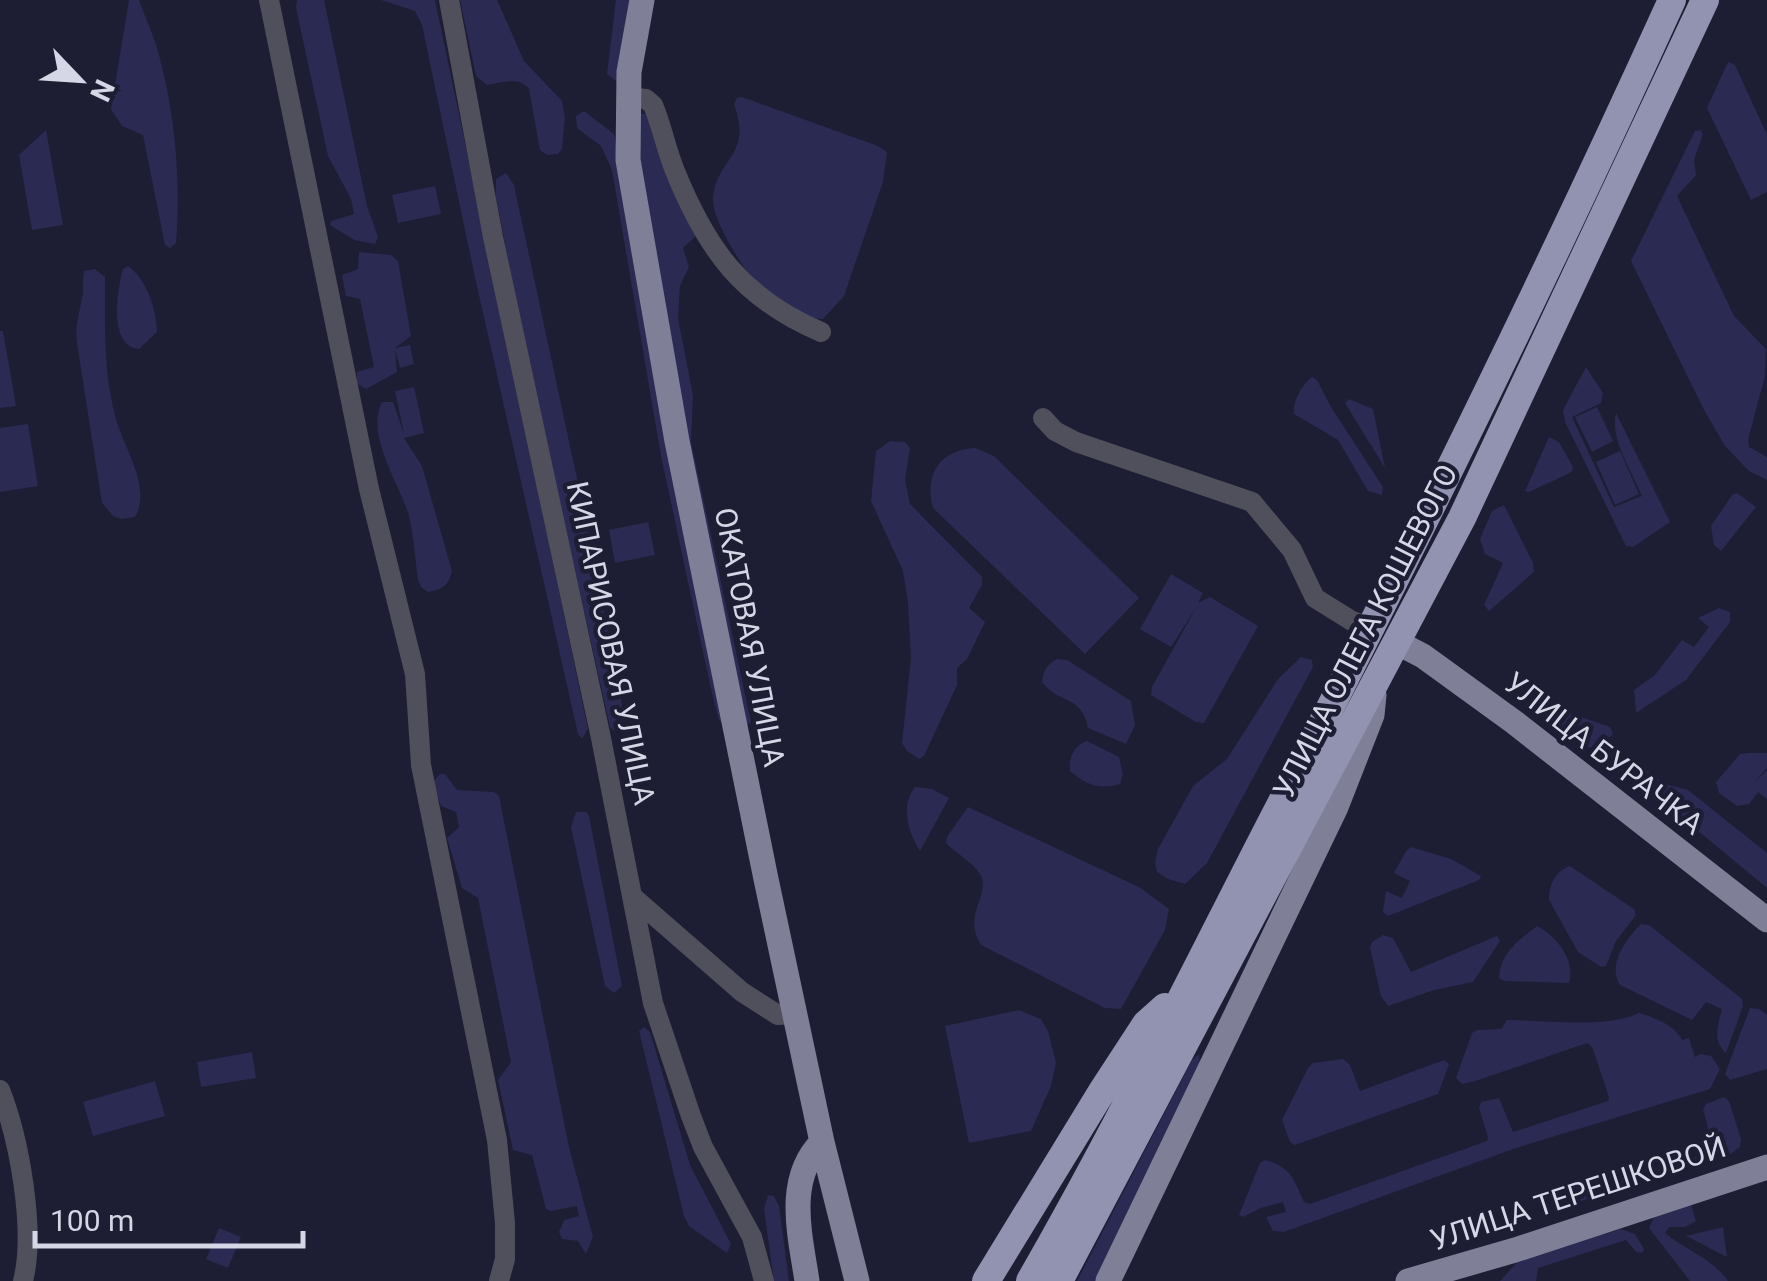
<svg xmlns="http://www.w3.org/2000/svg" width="1767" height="1281" viewBox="0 0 1767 1281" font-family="Roboto,sans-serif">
<rect width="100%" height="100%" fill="#1d1d33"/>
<path fill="#2b2a53" d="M129,0H139C145,17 153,34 158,51C175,112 181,179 176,243L170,248L165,245L143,135L122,126L111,109Z
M297,0H324L367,206L378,237L375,244L354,240L330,225L331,221L354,214L351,199L328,156L296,8Z
M381,0H435L588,729L582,739L578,734L474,273L422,25L415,11Z
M460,0H497L524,61L562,101L565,117L562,149L558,154L547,155L540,150L529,89C519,76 502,83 487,85L476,76Z
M616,0H634L621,79L616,81L607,74Z
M1728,62L1735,65L1767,135V192L1751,200L1707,108Z
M742,97L878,146L887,152L883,182L844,296L823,319C807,320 766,295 755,282C742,267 712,219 713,199C716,157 753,158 734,104L737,98Z
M584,111L614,134L724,726L719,720L711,689L661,456L612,170L601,146L577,128L576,116Z
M639,114H647L696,236L683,248L689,267L680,286L678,318L693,396L691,442L751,722L747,725L720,620L637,141Z
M46,130L63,225L32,230L19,155Z
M1700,130L1703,134L1694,160L1696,175L1677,196L1734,316L1766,349L1765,376L1748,440L1749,447L1767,457V480L1749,471L1725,446L1704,410L1631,261L1695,131Z
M506,173L514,185L591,544L625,721L621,729L613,730L610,727L525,348L496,197V179Z
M435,186L441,214L398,223L392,195Z
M359,252L391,255L398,261L411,336L395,348L410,345L414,364L400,368L395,350L397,372L366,389L357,384V372L374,367L360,299L346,296L342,275L358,269Z
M128,266C146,278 157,310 157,332L139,349C108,346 117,291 123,269Z
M95,269L105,277C105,325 103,372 116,419C124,448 152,488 135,517L121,519L113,516L102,503L77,343C75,325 79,315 82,298C84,288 82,280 84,271Z
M0,331H3L16,406L0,408Z
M1586,367L1603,393L1601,403L1572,417L1614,507L1642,496C1633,473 1609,438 1616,413L1670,522L1633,547L1626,546L1565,422L1563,410Z
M1312,377L1317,380L1331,407L1383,487L1382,495L1368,491L1338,440L1294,414C1292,403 1302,384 1312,377Z
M414,387L424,433L404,438L422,466L452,571C449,585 442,590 428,592L421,587L418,580C415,559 414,537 409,516C400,484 365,436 382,402H393L404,434L395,391Z
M1349,399L1373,409L1385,468L1345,403Z
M1597,407L1613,441L1592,452L1575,417Z
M28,424L38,486L0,492V428Z
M1549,437L1559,442L1573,467L1572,472L1529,492L1525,491Z
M890,441L905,442L910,448L905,480L910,504L982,577V585L969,608L985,622L967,659L957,668V685L924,756L919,759L907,751L902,743L911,658L908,602L903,571L871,501L876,451Z
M975,448L994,456L1139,598L1085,654L933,508C924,475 939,450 975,448Z
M1620,451L1639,494L1615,505L1596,462Z
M1737,493L1756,507L1721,551L1714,545L1711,526L1732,495Z
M1504,505L1533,563L1534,572L1489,611L1484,605L1503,563L1485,554L1480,539L1492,511Z
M648,522L655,555L615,563L609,530Z
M1171,574L1203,593L1198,603L1210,597L1258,626L1204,723L1196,722L1151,695L1152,687L1197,606L1171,647L1140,629Z
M1719,608L1730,612V622L1686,680L1636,713L1634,690L1655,675L1682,640L1694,647L1709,627L1698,618Z
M1301,657L1312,660L1313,667L1207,863L1185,884L1168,879L1157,872L1155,862L1158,849L1193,786L1227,759L1278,679Z
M1057,659L1067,660L1131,701L1135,725L1126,744L1088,728C1082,695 1060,705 1042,682C1044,670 1046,665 1057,659Z
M1537,702L1610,727L1613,734L1599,748L1584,747L1530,708Z
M1087,741L1119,757L1123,774L1120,784C1099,790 1086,785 1070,771C1068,759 1074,745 1087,741Z
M1748,753H1767V768L1754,783L1767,770V799L1758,792L1749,804L1737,806L1719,793L1716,782L1740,754Z
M1624,758H1631L1665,784L1688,790L1767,853V888L1621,767Z
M440,774H445L457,790L494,792L499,796L569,1147L593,1237L586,1254L578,1241L562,1239L559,1232L564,1220L579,1216L577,1206L551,1211L546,1209L532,1155L513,1150L498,1080L511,1062L478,898L462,888L447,838L459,827L456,812L441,806L432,783Z
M915,787L932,789L949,798L920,851C908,832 900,806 915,787Z
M968,807L1139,887L1169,909L1165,930L1121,1009L1105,1008L981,945C962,915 990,896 981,876C976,864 956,854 946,843L947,837Z
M576,812H586L589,816L622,986L614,993L605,986L571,827Z
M1411,847L1451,859L1481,876L1479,880L1388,916L1383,912L1386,891L1402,898L1410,881L1394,873L1406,851Z
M1570,866L1634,909L1636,915L1616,941L1606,966L1601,967L1578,952L1549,900C1549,885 1555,871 1570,866Z
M1641,924L1649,925L1742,999L1743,1006L1726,1053C1712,1041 1718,1024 1722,1009L1706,1002L1692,1020L1620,985C1607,965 1626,939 1641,924Z
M1537,926C1557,936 1576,961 1569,983L1504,981L1499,978C1500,953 1519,940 1537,926Z
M1383,935L1393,938L1411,972L1497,936L1500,941L1473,982L1434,990L1388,1006L1381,996L1370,947L1372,942Z
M1750,1008L1759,1009L1767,1015V1069L1730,1080L1725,1074Z
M1019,1010L1041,1019L1048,1031L1056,1063L1051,1086L1031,1131L969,1143L945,1026Z
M1639,1013C1654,1017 1676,1026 1682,1040L1689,1038L1695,1057L1701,1054L1711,1056L1720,1069L1710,1089L1516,1148L1284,1232L1273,1231L1266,1217L1286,1212L1283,1202L1261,1208L1243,1217L1239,1215L1260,1163L1265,1160C1290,1166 1294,1179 1304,1202L1310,1204L1487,1141L1488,1137L1479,1108L1481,1102L1499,1098L1513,1132L1608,1101L1609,1097L1592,1047L1587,1043L1475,1081L1462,1084L1456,1078L1472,1033L1477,1030L1501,1029L1507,1020C1544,1020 1606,1029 1639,1013Z
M644,1027L650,1032L690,1165L731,1244L727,1253L689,1226L684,1216L639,1031Z
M252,1052L256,1078L201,1087L197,1062Z
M1199,1054L1200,1064L1101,1281H1077L1192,1060Z
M1343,1059L1350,1065L1360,1091L1444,1060L1449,1064L1438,1094L1295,1145L1290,1142L1282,1120L1308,1068L1313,1063Z
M155,1081L165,1116L93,1136L83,1102Z
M1724,1097L1729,1101L1741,1139L1740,1147L1731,1154L1562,1207L1586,1177L1623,1182L1714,1151L1703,1109L1706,1104Z
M768,1195L774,1196L779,1206L789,1281H774L764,1209Z
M1691,1205L1696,1221L1685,1227H1669L1665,1233C1686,1250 1713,1259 1728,1281H1690L1649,1228L1654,1217Z
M1723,1227L1727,1257L1686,1236Z
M219,1228L241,1237L228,1268L206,1259Z
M1621,1229L1635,1234L1644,1249L1642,1253L1636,1252L1626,1240L1538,1268L1536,1281H1500L1521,1258Z"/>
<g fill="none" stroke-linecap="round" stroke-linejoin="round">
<path stroke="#4f505c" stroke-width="20" d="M269,0L369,489L415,674L421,765L497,1140L505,1223V1259L499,1281
M449,0L493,237L601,738L653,1003L691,1116L703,1147L752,1237L764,1281
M628,97L646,99L653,105C662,126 666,149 675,171C707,250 742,298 821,332
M1043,418L1055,431L1076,442L1252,502L1292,550L1315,598L1352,621L1372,628
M633,897L742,992L778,1015L794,1014
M0,1090C19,1138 36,1230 23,1281"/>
<path stroke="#7f8098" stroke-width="25" d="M642,0L629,72L628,160L677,441L766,879L822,1142L857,1281
M1398,643L1423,656L1514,722L1767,920
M807,1281C800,1234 785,1179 822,1142
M1108,1281L1336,807L1372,715L1374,695
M1408,1281L1515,1250L1767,1167"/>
<path stroke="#9193b0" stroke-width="28" d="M986,1281L1101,1093L1146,1024L1165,1007
M1030,1281C1110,1142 1182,997 1255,854C1401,572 1541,289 1672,0
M1059,1281L1462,518L1705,0"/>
</g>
<g text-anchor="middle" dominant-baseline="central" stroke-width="9" stroke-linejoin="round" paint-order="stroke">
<g font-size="30" fill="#d5d6e6" stroke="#1d1d33">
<text transform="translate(1365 631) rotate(-63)">УЛИЦА ОЛЕГА КОШЕВОГО</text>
<text transform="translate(750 637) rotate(79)">ОКАТОВАЯ УЛИЦА</text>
<text transform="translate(611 643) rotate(78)">КИПАРИСОВАЯ УЛИЦА</text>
<text transform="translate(1604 753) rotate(38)">УЛИЦА БУРАЧКА</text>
<text transform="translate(1578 1193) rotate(-18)">УЛИЦА ТЕРЕШКОВОЙ</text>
</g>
</g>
<g transform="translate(80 80) rotate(115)" stroke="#1d1d33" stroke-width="8" paint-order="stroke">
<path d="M0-8L18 38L0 25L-18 38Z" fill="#d5d6e6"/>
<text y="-15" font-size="28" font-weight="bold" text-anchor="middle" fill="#d5d6e6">N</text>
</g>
<path d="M35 1231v15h268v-15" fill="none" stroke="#d5d6e6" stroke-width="5"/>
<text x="50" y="1231" font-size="30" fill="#d5d6e6" stroke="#1d1d33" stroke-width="8" paint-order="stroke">100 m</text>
</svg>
